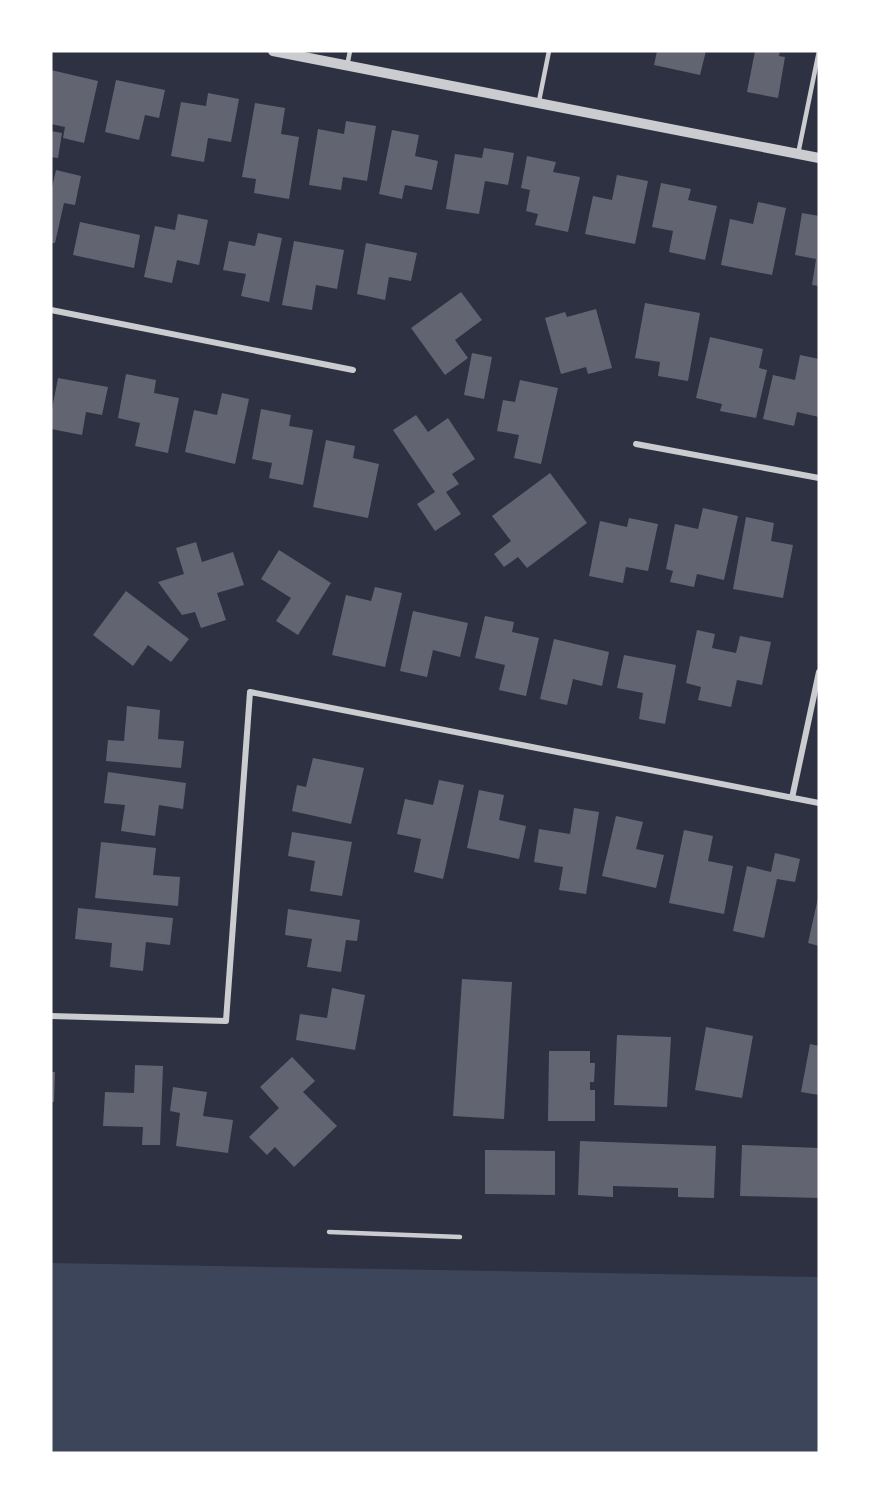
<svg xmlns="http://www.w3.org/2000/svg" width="870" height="1504" viewBox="0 0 870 1504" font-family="Rubik,sans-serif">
<rect width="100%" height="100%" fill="#2d3142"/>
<path fill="#3c4559" d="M51,1263L819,1277V1453H51Z"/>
<path fill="#626471" d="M657,51H706L700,75L654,65Z
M755,51H780L779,56L785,57L778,98L747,92Z
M51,70L98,81L84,143L63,138L65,127L51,124Z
M116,80L165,90L159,118L145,115L139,140L105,132Z
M208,93L239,99L231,142L208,138L204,162L171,156L181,102L206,106Z
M255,103L285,108L281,134L299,137L289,199L254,193L256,179L242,177Z
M346,121L376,126L367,181L343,177L341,190L309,185L318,129L344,134Z
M392,130L419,135L415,156L438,161L432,190L405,185L402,199L379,194Z
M51,131L62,133L58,158L51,157Z
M484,148L514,153L508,185L485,181L479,214L446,209L455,154L482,158Z
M527,156L556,162L553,172L580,177L568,232L535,225L538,214L526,211L530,190L521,188Z
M56,170L81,176L75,205L64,203L55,243H51V192Z
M617,175L648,181L635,244L585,234L593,196L612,200Z
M661,183L691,189L688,200L717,206L705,260L669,252L673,231L652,227Z
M758,202L786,208L772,275L721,265L730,219L753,224Z
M802,213L819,216V286L812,285L816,259L795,255Z
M178,214L208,220L199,265L177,260L172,283L144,277L155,226L175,230Z
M80,222L140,235L134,268L73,255Z
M258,233L282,238L269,302L241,296L246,274L223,270L229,241L255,246Z
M294,241L344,250L337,289L316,285L312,310L282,305Z
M366,243L417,253L411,281L389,277L385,300L357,294Z
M461,292L482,320L455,340L468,358L445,375L411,328Z
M645,303L700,313L688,381L658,376L660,362L635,358Z
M596,309L612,368L588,374L586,367L561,374L545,318L565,312L567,317Z
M710,337L763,349L759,368L767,370L756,418L720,411L722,404L696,398Z
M472,353L492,357L484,399L464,395Z
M800,355L819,359V417L797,412L794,426L763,419L773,375L795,380Z
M126,374L156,380L154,393L179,398L168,453L135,446L140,423L118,418Z
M58,378L108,387L102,415L86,412L82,435L51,429V414Z
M520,380L558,388L541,464L514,458L519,435L497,431L503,400L515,402Z
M222,393L249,399L235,464L185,452L194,410L217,415Z
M261,409L291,415L289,426L313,430L303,485L269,478L272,463L252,459Z
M416,415L428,432L448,418L475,459L452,474L459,484L446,492L461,514L435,531L417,504L435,492L393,430Z
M326,440L355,446L353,458L379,464L368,518L313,507Z
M550,473L587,523L527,568L518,557L504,567L494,554L511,541L492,516Z
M703,508L738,516L724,580L697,574L694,587L670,582L673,571L666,569L675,524L698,529Z
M746,517L774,523L771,541L793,545L783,598L733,589Z
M629,518L658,524L648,571L626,567L623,583L589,576L600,521L627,527Z
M196,542L202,562L233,552L244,585L217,593L226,620L201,628L195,612L182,615L158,582L184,574L176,548Z
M279,550L331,583L298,635L276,621L291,598L261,579Z
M375,587L402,593L385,667L332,655L346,595L371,601Z
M126,591L189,639L171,662L148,645L133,666L93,635Z
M413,611L468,623L460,657L433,650L427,677L400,671Z
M485,616L514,622L512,632L539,638L526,696L499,690L505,665L475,658Z
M697,630L715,634L712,648L736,653L740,636L771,642L762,685L737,680L731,707L698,700L701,687L686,683Z
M554,639L609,652L602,686L573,679L567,705L540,699Z
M624,655L676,665L665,724L639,719L643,693L617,688Z
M127,706L160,710L158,739L184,741L181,768L106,761L108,740L124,741Z
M313,758L364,768L351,824L292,811L297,785L306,787Z
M108,772L186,783L183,809L159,805L155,836L121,831L125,805L104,803Z
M439,780L464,785L443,879L414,872L421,839L397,834L405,799L433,805Z
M479,790L504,795L499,820L526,826L519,859L467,848Z
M574,808L599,812L586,894L559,890L563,867L534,862L539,829L570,834Z
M616,816L643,822L636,849L664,855L656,888L602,876Z
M684,830L713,836L708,861L733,866L724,914L669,903Z
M292,832L352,842L342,896L310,891L315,861L288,856Z
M101,842L156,848L153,875L180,877L178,906L95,898Z
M775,853L800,859L795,882L777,879L764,938L733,931L747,866L771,872Z
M818,898H819V946L808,943Z
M78,908L173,918L170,945L146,942L143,971L110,967L112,943L75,939Z
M288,909L360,920L357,941L346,940L341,972L307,967L312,939L285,935Z
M462,979L512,982L504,1119L453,1116Z
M332,988L365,995L355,1050L296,1040L300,1014L327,1018Z
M706,1027L753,1036L742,1098L695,1090Z
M617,1035L671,1037L667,1107L614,1105Z
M810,1044L819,1046V1095L801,1092Z
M549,1051H590V1063H595L594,1082H590V1090H595V1121H548Z
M292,1057L315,1081L303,1092L337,1126L294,1167L275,1147L267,1155L249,1137L279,1108L260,1087Z
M135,1065L163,1066L160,1145H142L143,1127L103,1126L105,1092L134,1093Z
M51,1072H55L54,1102H51Z
M173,1087L207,1092L203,1116L233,1120L228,1153L176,1146L180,1113L170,1111Z
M580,1141L716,1146L714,1198L678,1197V1188L613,1186V1197L578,1195Z
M742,1145L819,1148V1198L740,1196Z
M485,1150L555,1151V1195L485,1194Z"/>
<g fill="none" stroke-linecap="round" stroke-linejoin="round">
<path stroke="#caccd0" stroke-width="4.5" d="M347,66L350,51
M539,101L549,51
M798,154L819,51
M329,1232L460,1237"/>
<path stroke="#caccd0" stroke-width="6" d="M51,310L353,370
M636,444L819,478
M792,798L819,672
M51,1016L226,1021L250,692L819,803"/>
<path stroke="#caccd0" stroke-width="10" d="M273,51L819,158"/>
</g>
<rect width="870" height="1504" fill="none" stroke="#ffffff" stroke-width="105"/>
</svg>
